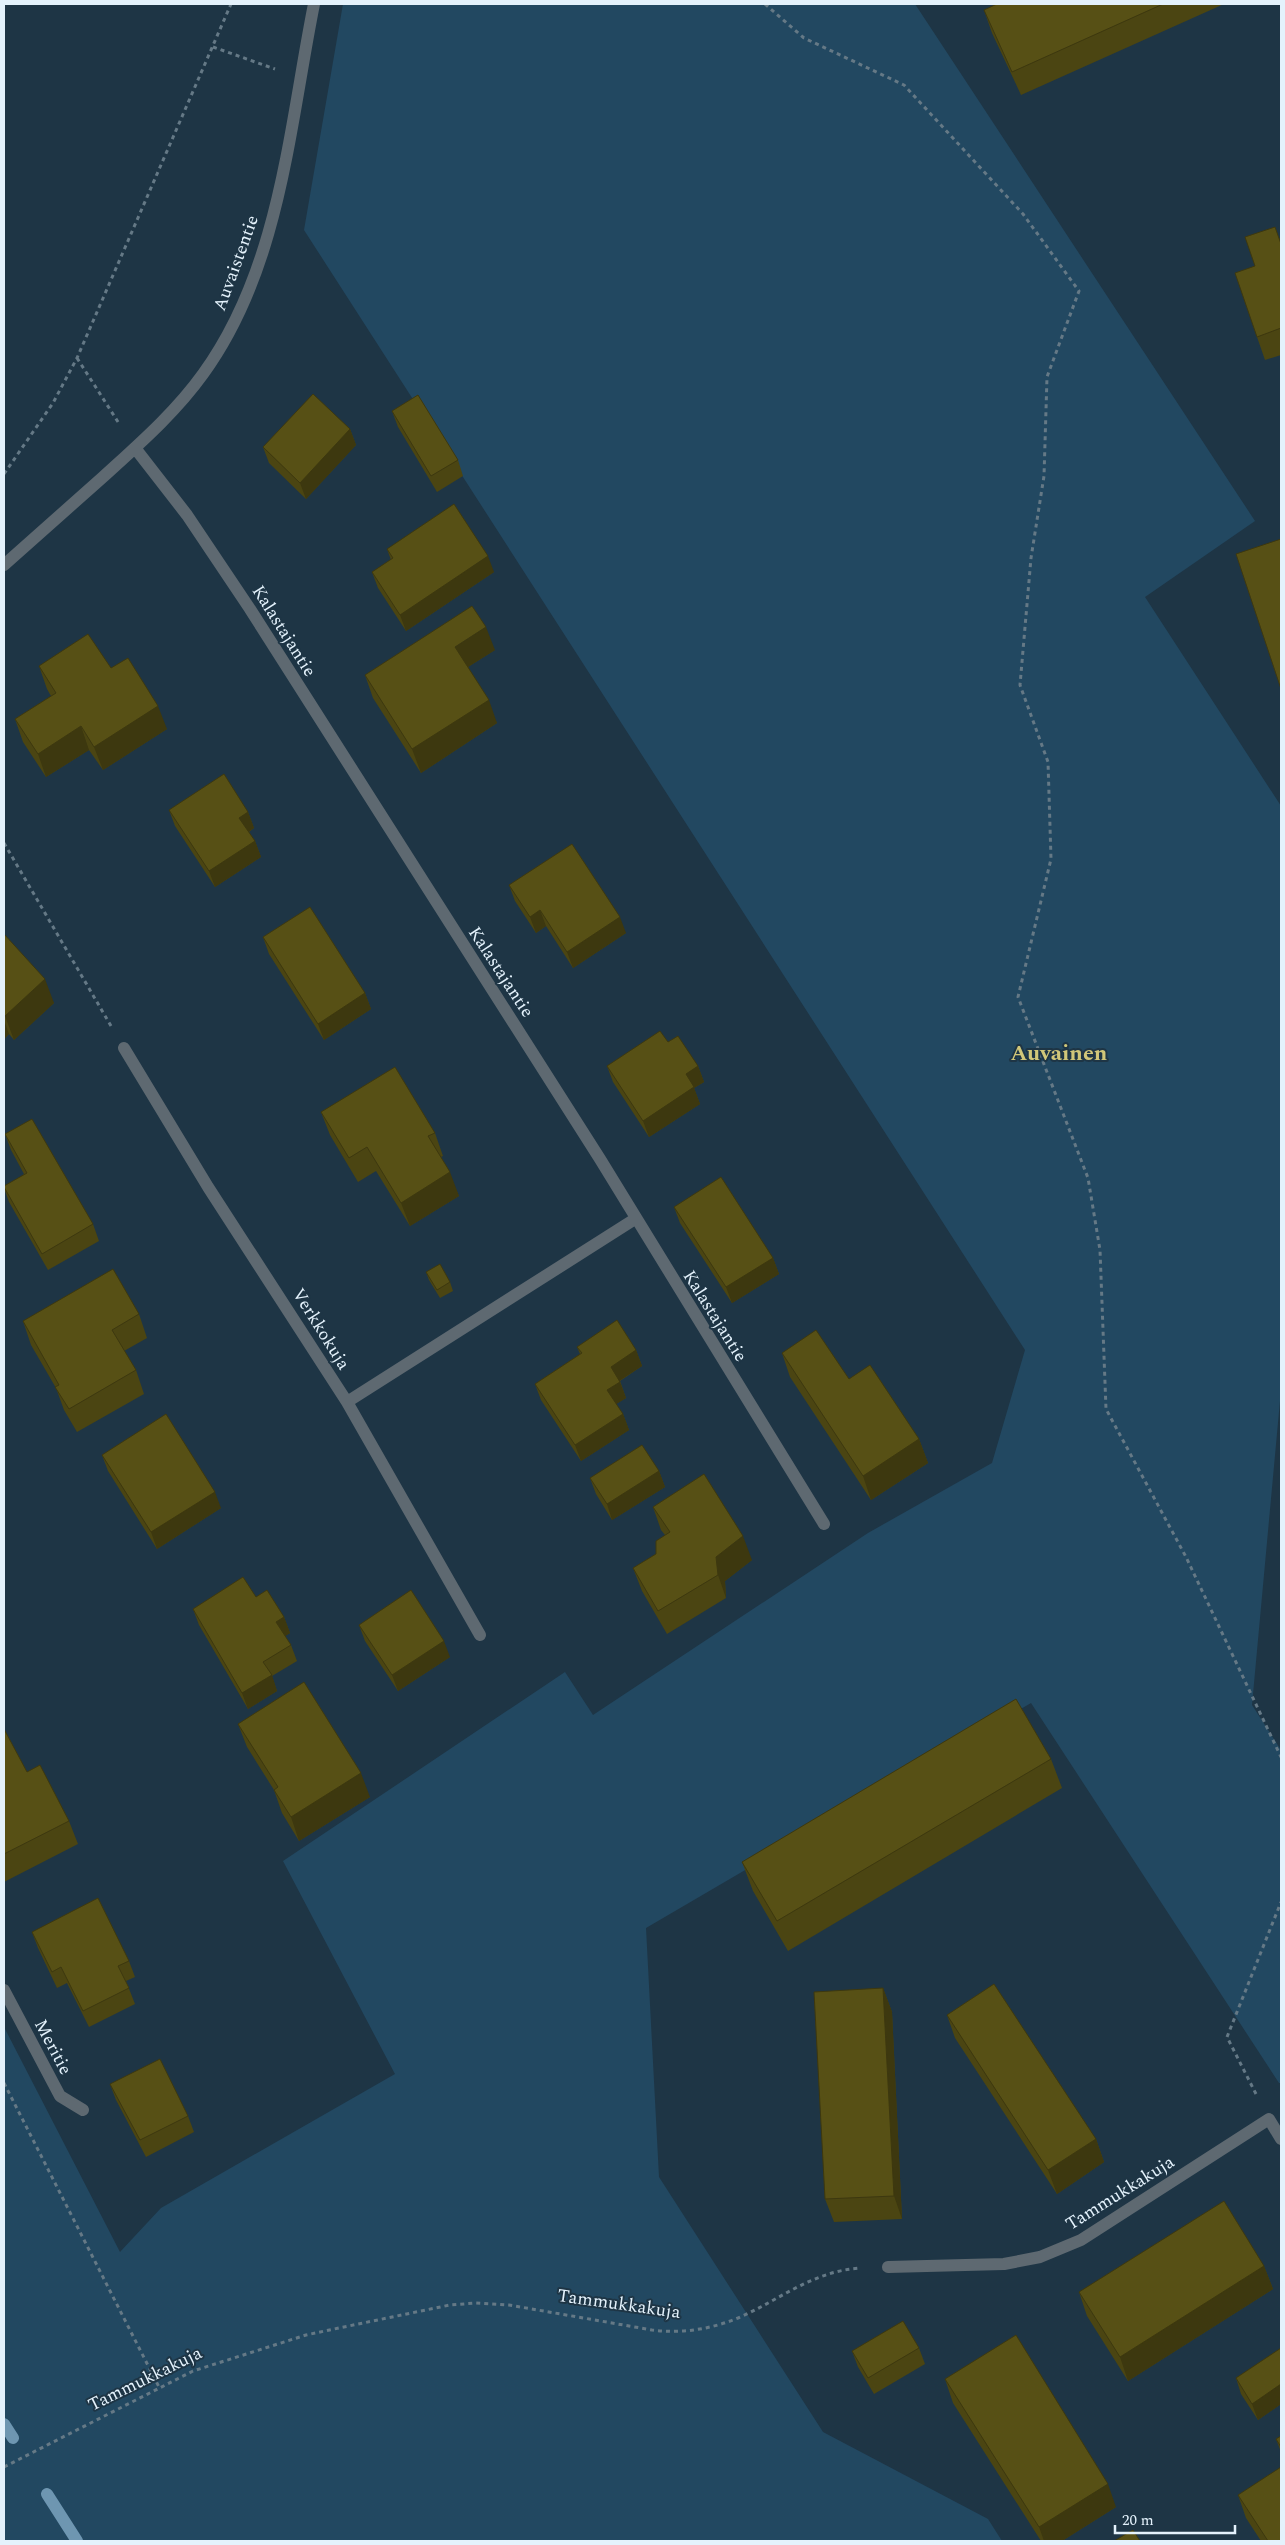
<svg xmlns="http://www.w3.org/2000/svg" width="1285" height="2545" viewBox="0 0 1285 2545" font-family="Spectral,serif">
<rect width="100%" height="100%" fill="#1e3545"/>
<path fill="#224861" d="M343,4H915L1255,521L1145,597L1281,806V1390L1252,1705L1281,1750V2083H1279L1031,1703L646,1928L659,2177L823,2432L988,2519L1002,2541H4V2027L120,2252L161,2208L395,2074L283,1861L565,1672L593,1715L868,1533L992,1463L1025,1350L304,230Z"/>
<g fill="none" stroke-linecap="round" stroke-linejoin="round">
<path stroke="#6e96b1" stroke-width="12" d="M4,2424L13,2438
M47,2494L77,2541"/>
<path stroke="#657986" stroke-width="3" stroke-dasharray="4 4" stroke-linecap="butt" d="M765,4L804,38L904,85L1023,214L1079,291L1047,377L1044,476L1031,558L1020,685L1048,762L1051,859L1018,997L1088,1178L1100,1250L1106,1409L1186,1557L1281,1757
M213,47L275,69
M77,358L120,425
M4,474L53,403L77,358L231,4
M4,843L111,1026
M4,2083L159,2387
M1256,2094L1227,2037L1281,1902
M4,2467L193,2371L306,2335L339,2328L450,2305L476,2303L509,2305L652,2330C682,2334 711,2329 738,2318C780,2300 812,2271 861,2268"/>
<path stroke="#5e6971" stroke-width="12" d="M135,448L187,515L250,609L600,1159L824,1524
M4,565C37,536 70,506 103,477C138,445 175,413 203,374C280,268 289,129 314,4
M124,1048L208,1187L347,1402L480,1635
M347,1402L635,1219
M4,1990L60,2096L83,2110
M888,2267L1004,2264L1040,2257L1081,2240L1269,2119L1281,2139"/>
</g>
<path fill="#4b4512" d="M997,4H1224L1021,95L992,33L984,10Z
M1275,227L1281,243V355L1265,360L1257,337L1255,266Z
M392,411L458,460L463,476L437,492L398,427Z
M350,429L356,445L306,499L269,463L263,447Z
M387,549L494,572L406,631L378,588L372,572L391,560Z
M495,650L468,667L497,723L421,773L373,698L365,675Z
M39,666L111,668L167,729L103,770L89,750L46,777L23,742L15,719L51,696L47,689Z
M169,810L248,812L254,828L249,832L255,841L261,857L215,887L175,826Z
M509,885L626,933L573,968L546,926L536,933L515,901Z
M4,934L54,1003L14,1040L9,1034L4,1039Z
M263,937L365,993L371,1009L324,1040L269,954Z
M668,1042L698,1066L704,1082L694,1088L700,1104L649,1137L613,1082L607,1066Z
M321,1112L435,1133L443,1156L441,1157L459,1196L410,1226L376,1171L358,1182L330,1135Z
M5,1134L93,1224L99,1241L48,1270L9,1202L4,1188L24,1174L11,1150Z
M674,1207L773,1258L779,1274L732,1303L680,1223Z
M426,1272L450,1282L453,1291L440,1298L429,1280Z
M139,1314L147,1338L124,1351L136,1370L144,1394L77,1432L64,1410L56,1388L31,1345L23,1321Z
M577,1347L636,1350L642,1366L620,1381L626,1398L616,1404L623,1414L629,1430L581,1461L541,1400L535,1384L580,1354Z
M782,1353L849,1379L919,1439L928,1463L871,1500L790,1377Z
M102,1455L221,1508L157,1549L108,1471Z
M659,1471L665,1487L612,1520L596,1494L590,1478Z
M653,1507L752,1560L725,1581L726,1598L667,1634L642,1591L633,1568L656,1554L665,1535L661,1530Z
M256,1597L284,1617L290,1633L285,1636L291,1645L297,1661L272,1676L277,1691L248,1709L199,1625L193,1609Z
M359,1625L450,1657L398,1691L365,1641Z
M238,1724L370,1797L299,1841L282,1813L274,1790L247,1747Z
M4,1729L27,1772L69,1821L78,1844L4,1882Z
M1051,1759L1062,1788L788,1951L753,1891L742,1862Z
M32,1932L129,1961L135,1977L126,1981L135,2004L89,2027L67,1983L57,1988L38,1948Z
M883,1988L892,2012L902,2219L834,2222L825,2199Z
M947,2015L1096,2139L1104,2162L1057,2194L955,2038Z
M110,2084L188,2116L194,2132L146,2157L116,2100Z
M1264,2266L1273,2289L1128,2381L1087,2316L1079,2292Z
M919,2348L925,2364L874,2394L858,2367L852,2351Z
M1281,2348V2404L1258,2420L1241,2394L1236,2378Z
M945,2379L1116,2507L1062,2541H1041L953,2403Z
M1281,2436V2452L1276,2439Z
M1238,2495L1281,2541H1261L1246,2518Z"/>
<path fill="#3d380f" d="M350,429L356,445L306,499L300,483Z
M488,556L494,572L406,631L400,615Z
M486,627L495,650L463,670L455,647Z
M489,700L497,723L421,773L412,749Z
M158,706L167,729L103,770L94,747Z
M81,726L89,750L46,777L38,754Z
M248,812L254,828L245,834L239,818Z
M255,841L261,857L215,887L209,871Z
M540,910L546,926L536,933L530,917Z
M620,917L626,933L573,968L567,952Z
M45,979L54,1003L14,1040L5,1016Z
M365,993L371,1009L324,1040L318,1024Z
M4,1020L9,1034L4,1039Z
M698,1066L704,1082L694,1088L700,1104L649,1137L643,1121L686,1074Z
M450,1172L459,1196L410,1226L401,1203Z
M773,1258L779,1274L732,1303L726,1287Z
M636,1350L642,1366L616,1383L611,1367Z
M620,1382L626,1398L613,1406L607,1390Z
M623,1414L629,1430L581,1461L575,1445Z
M919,1439L928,1463L871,1500L863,1476Z
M659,1471L665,1487L612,1520L607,1504Z
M215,1492L221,1508L157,1549L151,1532Z
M743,1536L752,1560L725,1581L726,1598L718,1575L716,1557Z
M284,1617L290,1633L282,1638L276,1622Z
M444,1641L450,1657L398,1691L392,1675Z
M272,1675L277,1691L248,1709L242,1693Z
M361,1773L370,1797L299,1841L291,1817Z
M883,1988L892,2012L902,2219L894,2196Z
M1096,2139L1104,2162L1057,2194L1048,2170Z
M1264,2266L1273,2289L1128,2381L1120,2357Z
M1281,2384V2404L1258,2420L1252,2404Z
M1108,2484L1116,2507L1062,2541H1044L1039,2527Z"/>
<path fill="#575015" stroke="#3d380f" d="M997,4H1163L1012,72L984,10Z
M1275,227L1281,244V328L1257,337L1235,273L1255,266L1245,237Z
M313,394L350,429L300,483L263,447Z
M418,395L458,460L431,476L392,411Z
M454,504L488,556L400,615L372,572L393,558L387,549Z
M1281,539V689L1236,554Z
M472,606L486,627L455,647L489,700L412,749L365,675Z
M88,634L111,668L128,658L158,706L94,747L81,726L38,754L15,719L56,693L39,666Z
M224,774L248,812L239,818L255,841L209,871L169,810Z
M572,844L620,917L567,952L540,910L530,917L509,885Z
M310,907L365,993L318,1024L263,937Z
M4,934L45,979L5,1016L4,1015Z
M660,1031L668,1042L678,1036L698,1066L686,1074L694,1087L643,1121L607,1066Z
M395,1067L435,1133L428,1136L450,1172L401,1203L367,1147L349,1158L321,1112Z
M32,1119L93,1224L42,1254L4,1187V1186L27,1173L5,1134Z
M721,1177L773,1258L726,1287L674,1207Z
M440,1264L450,1282L437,1290L426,1272Z
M113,1269L139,1314L112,1330L136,1370L69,1409L55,1387L59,1385L23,1321Z
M617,1320L636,1350L611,1367L620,1382L607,1390L623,1414L575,1445L535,1384L582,1353L577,1347Z
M816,1330L849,1379L870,1365L919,1439L863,1476L782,1353Z
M166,1414L215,1492L151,1532L102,1455Z
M642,1445L659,1471L607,1504L590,1478Z
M704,1474L743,1536L716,1557L718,1575L658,1611L633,1568L656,1554V1541L670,1532L653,1507Z
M243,1577L256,1597L267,1590L284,1617L276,1622L291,1645L263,1662L272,1675L242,1693L193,1609Z
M411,1590L444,1641L392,1675L359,1625Z
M304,1682L361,1773L291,1817L274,1790L278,1787L238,1724Z
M1016,1699L1051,1759L777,1921L742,1862Z
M4,1729L27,1772L40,1765L69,1821L4,1854Z
M98,1898L129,1961L118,1966L129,1988L83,2011L61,1967L52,1972L32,1932Z
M994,1984L1096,2139L1048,2170L947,2015Z
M883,1988L894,2196L825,2199L814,1992Z
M160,2059L188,2116L140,2140L110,2084Z
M1224,2201L1264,2266L1120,2357L1079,2292Z
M903,2321L919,2348L868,2378L852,2351Z
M1016,2335L1108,2484L1039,2527L945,2379Z
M1281,2348V2384L1252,2404L1236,2378Z
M1281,2436V2447L1276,2439Z
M1281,2467V2541H1268L1238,2495Z
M1133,2530L1140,2541H1114Z"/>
<g text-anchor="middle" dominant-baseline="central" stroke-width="4" stroke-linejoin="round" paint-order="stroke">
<g font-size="18" fill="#e4f2fc" stroke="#1e3545">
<text transform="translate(236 263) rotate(-70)">Auvaistentie</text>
<text transform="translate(284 631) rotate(58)">Kalastajantie</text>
<text transform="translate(501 972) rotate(57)">Kalastajantie</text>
<text transform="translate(715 1316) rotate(58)">Kalastajantie</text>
<text transform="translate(321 1329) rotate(58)">Verkkokuja</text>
<text transform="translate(53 2047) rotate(62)">Meritie</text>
<text transform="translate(1120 2193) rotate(-32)">Tammukkakuja</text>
<text transform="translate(619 2304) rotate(8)">Tammukkakuja</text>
<text transform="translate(145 2379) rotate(-26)">Tammukkakuja</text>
</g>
<g font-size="22" font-weight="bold" fill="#d1c779" stroke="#1e3545">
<text x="1059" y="1053">Auvainen</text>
</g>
</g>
<rect width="1285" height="2545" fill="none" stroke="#e4f2fc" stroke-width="10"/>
<path d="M1115 2525v8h120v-8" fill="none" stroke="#e4f2fc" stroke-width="2.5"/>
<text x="1122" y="2525" font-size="15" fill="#e4f2fc" stroke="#1e3545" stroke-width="4" paint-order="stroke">20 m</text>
</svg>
